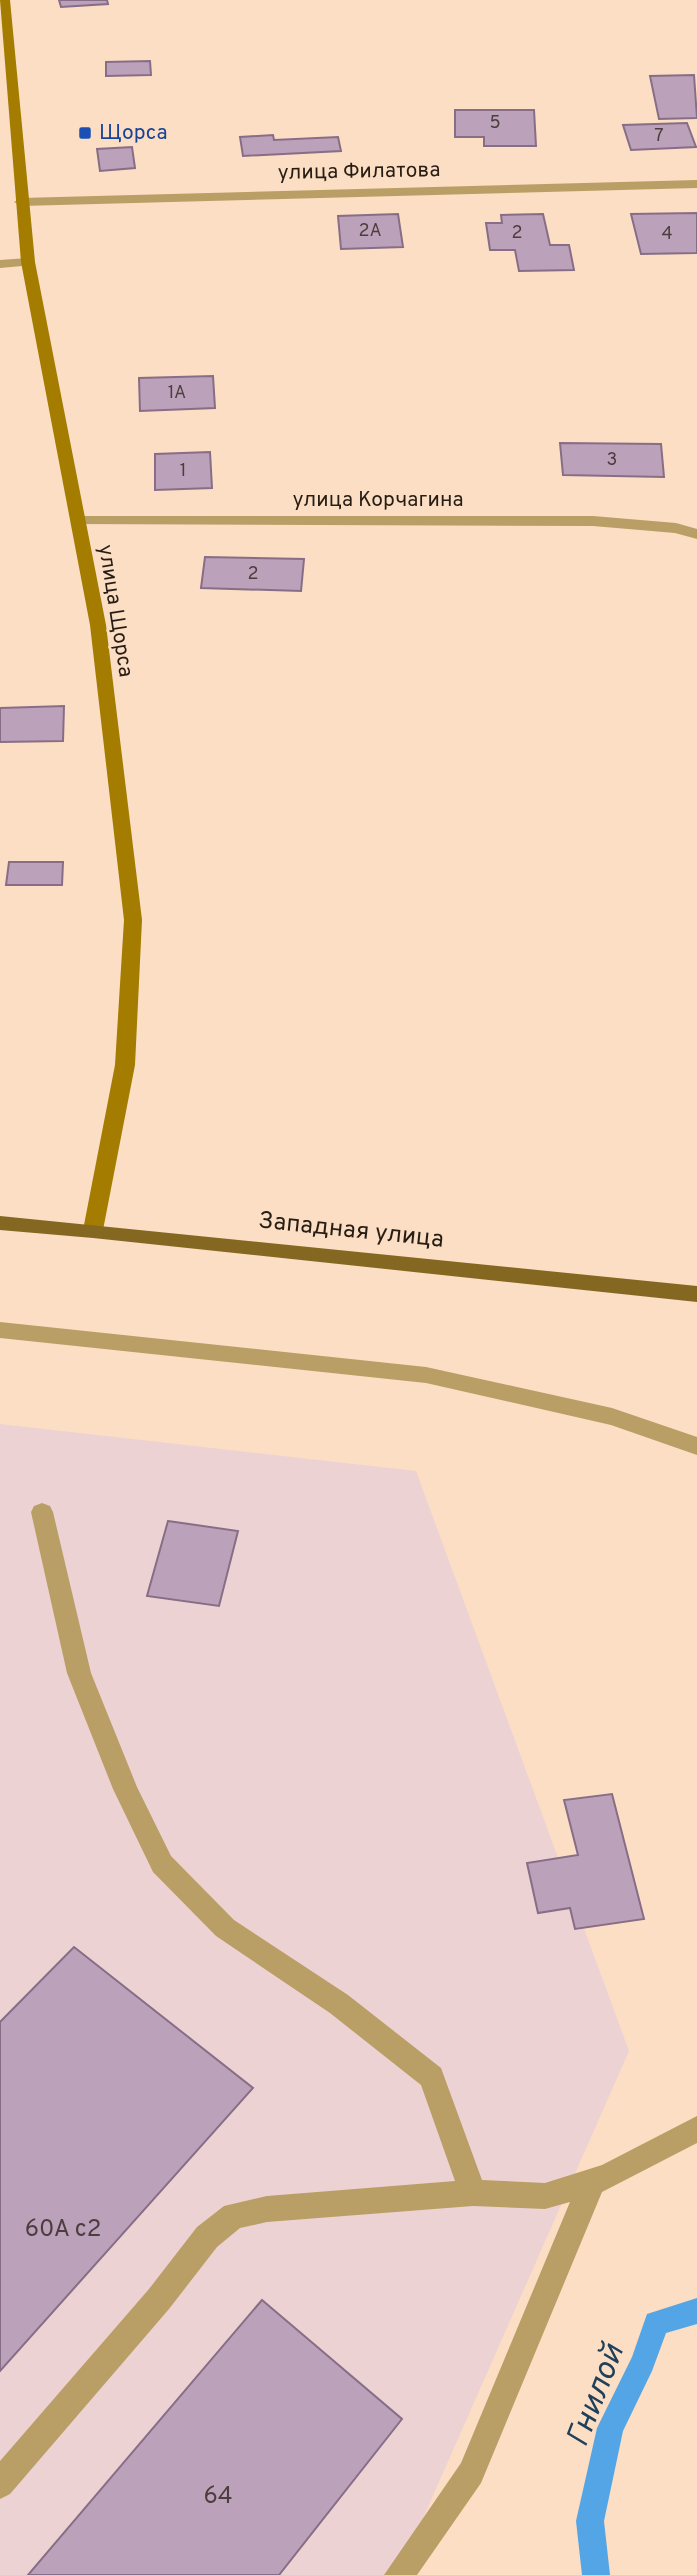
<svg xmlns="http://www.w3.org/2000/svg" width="697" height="2575" viewBox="0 0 697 2575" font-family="Overpass,sans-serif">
<rect width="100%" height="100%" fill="#fbdec4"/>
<path fill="#edd2d4" d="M0,1424L416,1471L629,2051L398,2575H0Z"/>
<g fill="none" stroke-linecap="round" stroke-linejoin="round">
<path fill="#53a5e5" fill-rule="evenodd" d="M697,2298V2324L666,2333L652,2371L623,2431L604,2521L610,2575H582L576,2521L597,2428L632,2357L647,2314Z"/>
</g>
<path fill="#bca1ba" stroke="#876e86" stroke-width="2" d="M59,0H107L108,4L61,7Z
M150,61L151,75L106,76V62Z
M694,75L697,118L659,119L650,76Z
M455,110H534L536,146H484V137H455Z
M687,123L696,147L631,150L623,125Z
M273,135L274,140L338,137L341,151L243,156L240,137Z
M132,147L135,168L100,171L97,149Z
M697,213V253L641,254L631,214Z
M398,214L403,247L341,249L338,216Z
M543,214L550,245H569L574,270L519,271L515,250H490L486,223H502L501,215Z
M213,376L215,408L140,411L139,378Z
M560,443L661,444L664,477L563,475Z
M210,452L212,488L155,490V454Z
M205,557L304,559L301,591L201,588Z
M64,706L63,741L0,742V708Z
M9,862H63L62,885H6Z
M168,1521L238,1531L219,1606L147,1596Z
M612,1794L644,1919L575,1929L570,1908L538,1913L527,1863L578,1855L564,1800Z
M74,1947L253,2088L0,2371V2022Z
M262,2300L402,2419L279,2575H28Z"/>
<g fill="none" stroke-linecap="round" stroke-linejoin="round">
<path fill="#b99f65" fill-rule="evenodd" d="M28,258L33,259V265L0,268V260Z
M80,516H593L676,523L697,529V539L675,533L593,526L75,524L72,521Z
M0,1322L426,1367L612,1408L697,1437V1455L611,1425L426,1383L0,1338Z
M42,1503L50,1506L53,1512L91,1673L137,1787L171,1856L234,1920L348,1995L441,2068L482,2180L545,2183L602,2165L697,2116V2143L602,2192L481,2483L417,2575H384L461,2463L570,2202L545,2209L473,2206L267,2222L240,2228L217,2247L169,2309L10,2494L0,2499V2461L149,2289L197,2227L224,2206L267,2196L455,2181L421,2085L330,2013L216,1936L153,1872L113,1789L67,1673L31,1512L34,1506Z"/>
<path fill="#b99f65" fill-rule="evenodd" d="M697,180V188L21,206L14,202L21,198Z"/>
<path fill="#a37c00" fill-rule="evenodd" d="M0,0H10L35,262L106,625L142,920L135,1065L103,1230L100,1235H86L83,1230L115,1065L124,920L90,625L21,262Z"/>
<path fill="#846821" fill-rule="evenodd" d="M0,1216L697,1286V1302L93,1238L0,1230Z"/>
</g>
<rect fill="#1a4fb4" stroke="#fbdec4" stroke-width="2.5" x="78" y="126" width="14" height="14" rx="3.5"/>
<g text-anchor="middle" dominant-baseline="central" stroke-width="5" stroke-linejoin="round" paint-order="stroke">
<g font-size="18" fill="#4c3e3e">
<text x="495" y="123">5</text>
<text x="659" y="136">7</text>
<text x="370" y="231">2А</text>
<text x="517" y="233">2</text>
<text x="667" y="234">4</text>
<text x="177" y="393">1А</text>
<text x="612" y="460">3</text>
<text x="183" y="471">1</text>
<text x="253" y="574">2</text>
</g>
<g font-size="21" fill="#164399" stroke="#fbdec4" text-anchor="start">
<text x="99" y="133">Щорса</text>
</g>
<g font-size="21" fill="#271d14" stroke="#fbdec4">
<text transform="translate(359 172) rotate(-1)">улица Филатова</text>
<text x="378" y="500">улица Корчагина</text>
<text transform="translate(115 611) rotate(81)">улица Щорса</text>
</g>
<g font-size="24" fill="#271d14" stroke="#fbdec4">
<text transform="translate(351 1231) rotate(6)">Западная улица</text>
</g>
<g font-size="24" fill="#4c3e3e">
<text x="63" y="2230">60А с2</text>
<text x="218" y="2497">64</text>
</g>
<g font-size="32" font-style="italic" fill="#1e405b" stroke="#fbdec4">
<text transform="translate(597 2396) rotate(-69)">Гнилой</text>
</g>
</g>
</svg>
